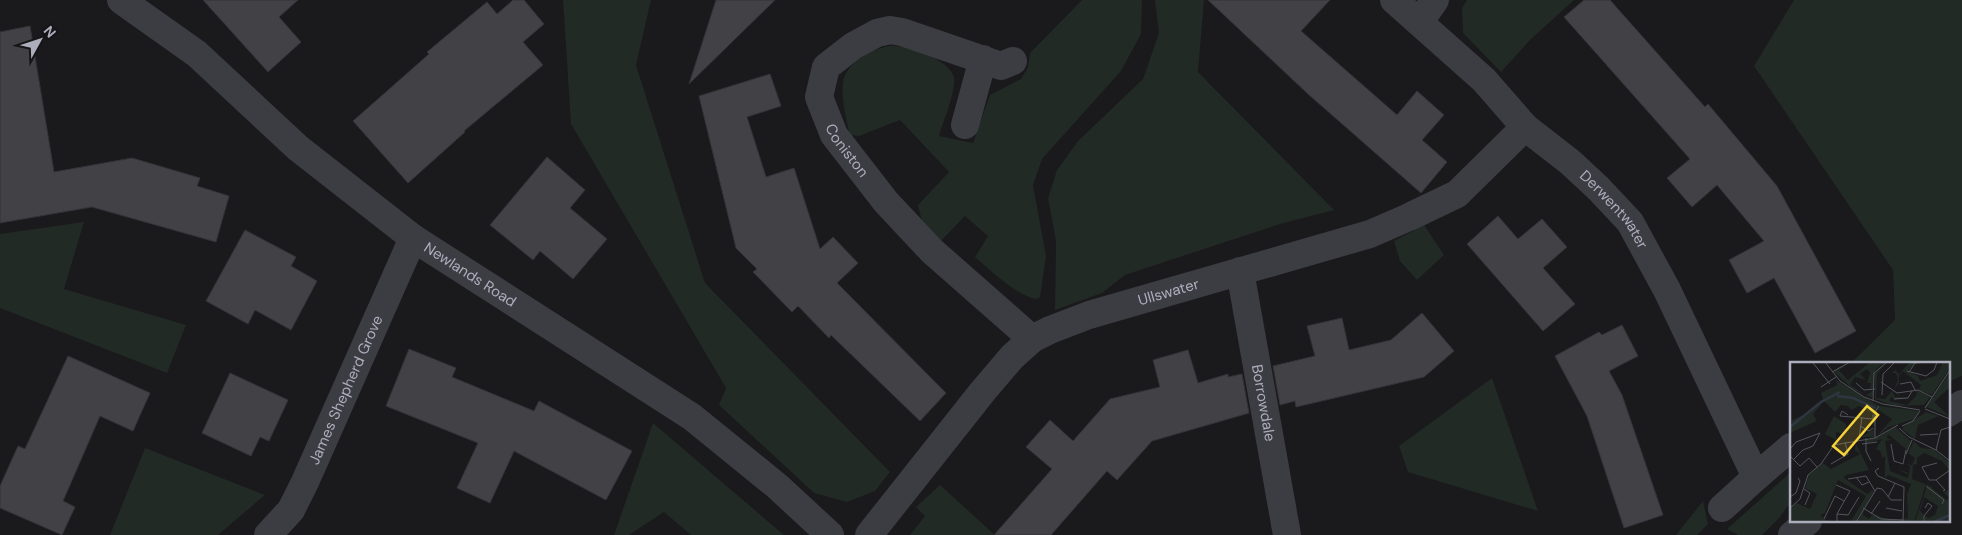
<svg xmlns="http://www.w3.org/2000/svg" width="1962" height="535" viewBox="0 0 1962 535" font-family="'DM Sans',sans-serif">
<rect width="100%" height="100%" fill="#1a191c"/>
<path fill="#212a24" d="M563,0H651L636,65L705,283L890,472L875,491L847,502L814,493L719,405L726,388L571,124Z
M1082,0H1142L1141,34L1121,71L1042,159L1033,185L1046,256L1040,297L1036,299C1016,295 991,271 975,257L988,236L965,216L941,241L923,226L918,205L949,172L900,120L859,136L850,135C846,118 841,99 843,82C846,63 872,49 889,46C906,44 949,59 954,77C957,89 943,122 939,136L973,143L990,95L1021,79L1028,67L1030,53Z
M1155,0H1204L1198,72L1334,210L1280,224L1125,275L1102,293L1055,310L1056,241L1048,198L1057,170L1078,141L1143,79L1159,33Z
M1467,0H1574L1530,40L1501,72L1463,33L1462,8Z
M1794,0H1962V376L1948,382V364H1850L1895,320L1893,270L1754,66Z
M84,222L64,289L186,325L167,373L0,308V234Z
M1424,225L1444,255L1417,280L1400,261L1394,241Z
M1492,378L1538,511L1408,472L1399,446Z
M653,423L784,535H691L664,512L629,535H614Z
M145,448L265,495L218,535H110Z
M1791,472V503L1786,508L1780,517L1762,535H1738L1727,529Z
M940,485L995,535H910L925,516L916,507Z
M1703,501L1708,524L1697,535H1676Z"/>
<path fill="#414146" stroke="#343338" d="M203,0H298L279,17L301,42L268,72Z
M513,0H524L544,24L523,42L543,65L464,131L465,132L408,183L353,121L429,54L427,52L487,2L497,14Z
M716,0H775L689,84Z
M1208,0H1330L1301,31L1397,115L1417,91L1444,115L1422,140L1447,162L1421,193L1308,94Z
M1584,0H1610L1705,107L1708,104L1777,186L1856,331L1815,353L1774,278L1747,293L1729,260L1764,241L1717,185L1692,207L1667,178L1690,159L1564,17Z
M30,26L54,172L132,158L200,178L197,186L229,196L216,242L92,207L0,223V32Z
M770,74L781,106L747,117L766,177L794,168L820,249L833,237L858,263L837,283L946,393L920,421L831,335L829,338L798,306L792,312L753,272L757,269L736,248L699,96Z
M547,157L585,190L570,208L607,239L573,279L540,251L533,260L490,225Z
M1498,216L1518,239L1542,219L1567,247L1543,268L1575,304L1543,331L1467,244Z
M245,230L296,257L291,266L317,281L291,330L255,310L248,324L206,301Z
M1422,313L1454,351L1424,377L1296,407L1295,401L1280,405L1273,366L1315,356L1307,326L1342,318L1349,350L1391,340Z
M1622,325L1638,356L1609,371L1622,395L1663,515L1624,528L1587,416L1555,356L1599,332L1602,335Z
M409,349L456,368L452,377L534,411L539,401L632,451L606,500L514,451L490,503L457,488L478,443L386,406Z
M1188,350L1198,383L1228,374V377L1242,374L1249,413L1152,441L1117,480L1107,471L1051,535H994L1052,469L1026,447L1050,420L1073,441L1110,399L1160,387L1153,360Z
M68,356L150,393L133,431L100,416L63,501L75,507L62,535L0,508V486L18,446L25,449Z
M230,373L288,400L269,441L260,437L251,456L202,433Z"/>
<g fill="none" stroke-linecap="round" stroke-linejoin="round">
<g stroke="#3c3c43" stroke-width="28">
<path id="s1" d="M121,0L197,54L298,148L413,238L692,417L777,486L830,535"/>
<path id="s2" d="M1394,0L1484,80L1525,127L1570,162L1598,188L1630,222L1667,290L1756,477L1791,447"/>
<path d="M1420,21L1435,0"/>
<path id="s3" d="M1013,61L1001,66L902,32L890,30L877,33L853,46L826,67L819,97L834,135L886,202L932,251L1032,339"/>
<path d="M965,125L983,59"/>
<path id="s4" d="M1240,271L1287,535"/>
<path d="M1948,413L1962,404"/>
<path d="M1722,508L1756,477"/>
<path id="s5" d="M268,535L291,510L305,482L413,238"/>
<path id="s6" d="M869,535L983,391L1012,357L1032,339L1050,330L1089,315L1370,234L1409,217L1457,194L1525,127"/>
<path d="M1792,535L1808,521"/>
</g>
</g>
<g text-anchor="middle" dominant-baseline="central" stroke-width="4" stroke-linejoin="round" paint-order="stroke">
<g font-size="15" fill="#acaebc" stroke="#151417">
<text stroke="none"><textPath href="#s3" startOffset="296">Coniston</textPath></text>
<text stroke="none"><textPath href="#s2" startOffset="305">Derwentwater</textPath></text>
<text stroke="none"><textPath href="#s1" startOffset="445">Newlands Road</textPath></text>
<text stroke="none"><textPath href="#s6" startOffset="400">Ullswater</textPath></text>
<text stroke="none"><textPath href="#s5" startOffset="166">James Shepherd Grove</textPath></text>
<text stroke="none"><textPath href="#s4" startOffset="134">Borrowdale</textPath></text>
</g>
</g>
<g transform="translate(1790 362)">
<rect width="160" height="160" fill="#1a191c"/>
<path d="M80,0H95L85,8L83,26L80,27H76H80L81,21H77L80,11L77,7L70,12L76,18L65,15L60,23L76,33L84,28L82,36L63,27L44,10L47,6L57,3L49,8L58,18ZM98,0L87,12L86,36L95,37L102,29L105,35H119L105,37L101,35L99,39L117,43L126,34L127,30L123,29H128L140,35L134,43L106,44L85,37V11ZM120,0H126L117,9L128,14L130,19L147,13L153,0H160V6L142,33L129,28L131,23L113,9L109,13V21L104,28L108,18L106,11H102L105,8L109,12ZM160,10V25L144,40L160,55L136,45ZM46,18L89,44L129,49L124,57L99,65L86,75L102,57L87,47L84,75H71L84,67L82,51L69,44L61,48L58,44L51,43L45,50L34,39L23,52L27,59L0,71L2,58L18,51L33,37L31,31L47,23ZM136,50L149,54L128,63L125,77L113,68V65ZM44,54L56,62V72L68,75L46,70V78L35,72ZM105,65L121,79L117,88L98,72L97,76L102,78L95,79L100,109L118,116L119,111L117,112L107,107L119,111L120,104L115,102L122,103L125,96L118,91L124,79L131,86L143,87L160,101V107L155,109L158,107L152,99L134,91L127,96V102L123,103L122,117L136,122L124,160H114L113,157L118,156L117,132L121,122L98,113L95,116V94L92,96L91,90L86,87L92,77L77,81V78L90,74ZM66,82L79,108L56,113L54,116L77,132L82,128L84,130L66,159L55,160L48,159H61L76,134L48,118L35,151L30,153L36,158L46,160H0V146L7,141L20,147L24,138L27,132L15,126L19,113L33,101L41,107L70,92L65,88ZM139,118L138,123L141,125L143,122L142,126L158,139L159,135L154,131L157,128L160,132V160H135V154L139,156L145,153L148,144L134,135L130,149L134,153L133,160H125ZM74,148L73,153L79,157L82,153L112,160H67Z" fill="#212a24"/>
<path fill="none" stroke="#2f3641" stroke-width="2.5" d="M47,34L63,36L85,46M0,65L31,40L50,30M144,160L160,153"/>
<path fill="none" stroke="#54555c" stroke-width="1" d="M35,0L50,19L74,35L93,42L130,48M23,1L40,22M117,9L136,14L144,8L147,0M42,10L60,0M119,10L125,1L136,0M91,20L107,31L128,28L142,35M66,21L74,28L85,27M110,22L121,20L125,28M31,25L46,15M92,33L93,12L105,0M104,37L118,36L122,29M83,39L84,11L97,0M135,46L160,8M135,47L160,57M58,53L52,49L50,54L83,57V53M70,64L79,69L83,66M112,64L123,59L130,49M109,66L119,75L146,88L160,99M130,73L148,72M69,76L72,55M76,76V89L81,99M85,76V50L89,44M72,82L87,80M101,82L104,99L113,102L116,88M0,87L6,80L30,71L23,84L13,88L3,98M146,88L151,68L160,65M116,92L122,78M0,94L10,104L19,96L27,105M147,101L132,105L139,118H146L160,108M41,102L58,92L55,80M89,106L85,109L88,114L114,125L113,160M66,115L72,123L79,120M58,117L76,114L85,129M146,118L155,128L153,129M46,123L60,129L47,152V160M136,124L154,138L152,142M14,127L20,131L15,143M0,135L6,131L10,119L8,116M98,135L105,121M0,146L10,137L18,113L31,102L44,83L85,76L108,63M73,146L91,157L113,158M96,146L112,149M47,152L58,153L69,135M81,152L90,139M34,157L45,134L54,139M66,160L87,126L92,127L101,138H112M134,160V154L142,144L138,141L135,146"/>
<path fill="#f6d338" fill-opacity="0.15" stroke="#f6d338" stroke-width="2.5" d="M77,44L88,53L54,93L43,84Z"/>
<rect width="160" height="160" fill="none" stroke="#acaebc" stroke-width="2.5"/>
</g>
<g transform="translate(40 40) rotate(50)" stroke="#151417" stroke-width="4" paint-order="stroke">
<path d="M0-4L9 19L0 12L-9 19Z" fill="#acaebc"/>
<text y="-8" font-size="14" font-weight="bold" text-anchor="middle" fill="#acaebc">N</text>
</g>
</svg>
